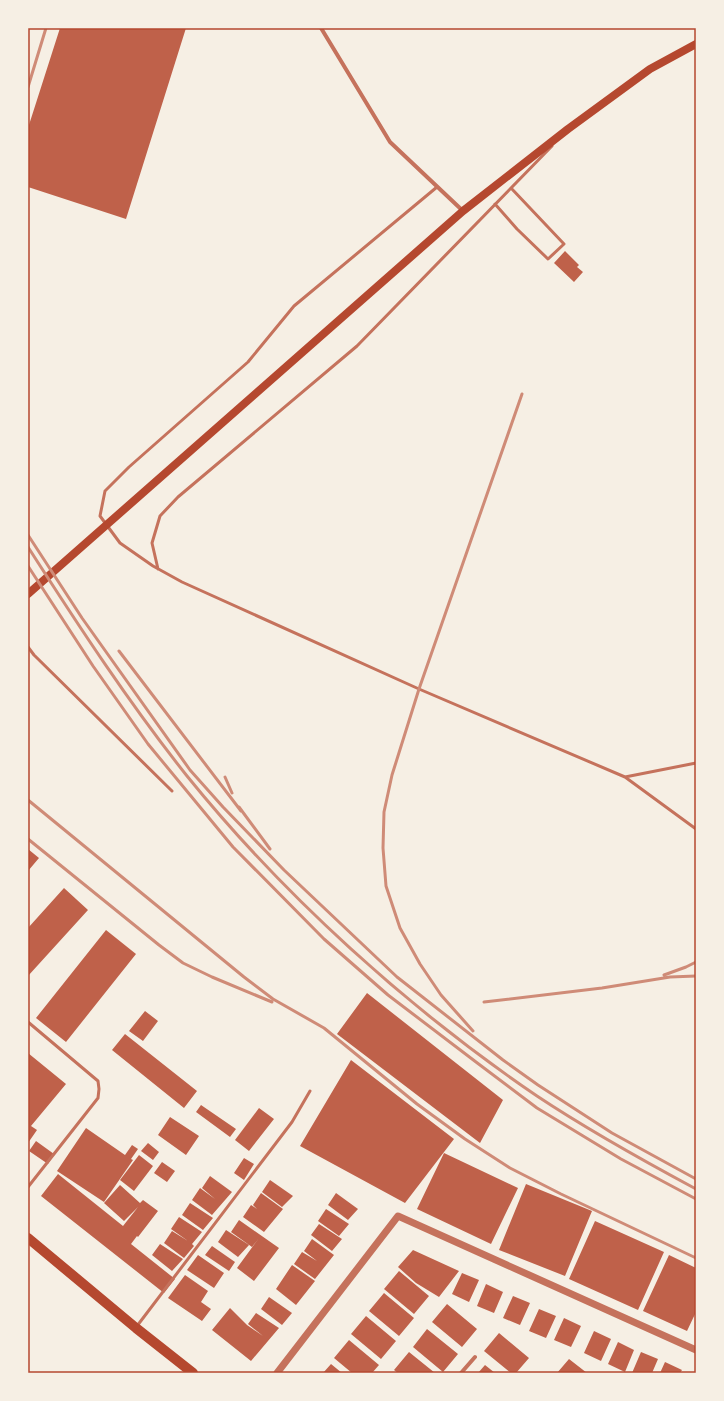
<svg xmlns="http://www.w3.org/2000/svg" width="724" height="1401" viewBox="0 0 724 1401" font-family="'DM Sans',sans-serif">
<rect width="100%" height="100%" fill="#f6efe4"/>
<path fill="#bf614a" d="M60,28H186L126,219L28,187V128Z
M565,251L579,265L577,267L583,272L574,282L554,263Z
M28,849L39,858L28,871Z
M64,888L88,910L28,976V928Z
M106,930L136,954L66,1042L36,1018Z
M367,993L503,1100L480,1143L337,1034Z
M145,1011L158,1021L143,1041L129,1031Z
M125,1034L197,1091L184,1108L112,1050Z
M28,1053L66,1084L31,1126L37,1130L28,1143Z
M351,1060L454,1139L405,1203L300,1146Z
M201,1105L236,1129L230,1137L196,1112Z
M259,1108L274,1119L249,1151L235,1140Z
M170,1117L199,1136L186,1155L158,1135Z
M86,1128L125,1155L132,1145L138,1149L131,1159L133,1160L104,1202L57,1171Z
M36,1141L54,1154L48,1164L29,1151Z
M148,1143L159,1152L153,1160L141,1151Z
M444,1153L518,1188L491,1244L417,1209Z
M139,1155L153,1166L134,1191L120,1180Z
M244,1158L254,1164L244,1180L234,1173Z
M162,1162L175,1171L167,1182L154,1173Z
M58,1174L123,1226L138,1207L124,1221L104,1203L120,1185L140,1203L143,1200L158,1211L138,1237L137,1236L131,1244L175,1279L164,1293L41,1196Z
M210,1176L232,1192L212,1215L192,1200L200,1188L215,1199L202,1188Z
M270,1180L293,1196L282,1207L262,1192Z
M526,1184L592,1211L565,1276L499,1250Z
M261,1193L283,1209L264,1232L243,1217L251,1205L257,1209L253,1205Z
M336,1193L358,1209L348,1220L328,1205Z
M190,1203L213,1218L203,1230L182,1215Z
M326,1209L349,1224L339,1236L318,1221Z
M179,1217L202,1232L192,1244L194,1246L184,1258L164,1243L172,1231L188,1241L171,1229Z
M239,1220L279,1248L254,1281L237,1268L259,1238L252,1247L231,1232Z
M595,1221L664,1252L638,1310L569,1279Z
M319,1224L342,1239L332,1251L311,1235Z
M226,1230L249,1245L238,1257L218,1242Z
M312,1239L334,1255L315,1279L294,1264L302,1252L317,1261L304,1251Z
M160,1244L183,1259L172,1271L152,1255Z
M212,1246L235,1262L229,1271L205,1255Z
M413,1250L459,1271L439,1297L416,1283L398,1267Z
M198,1255L224,1273L214,1288L187,1270Z
M669,1255L696,1268V1312L687,1331L643,1311Z
M292,1265L315,1281L296,1305L276,1289L284,1277L292,1282L284,1277Z
M399,1271L429,1296L414,1314L384,1289Z
M462,1273L479,1280L469,1302L452,1294Z
M185,1275L208,1291L201,1302L211,1309L202,1321L168,1298Z
M486,1284L503,1292L494,1313L477,1306Z
M384,1293L414,1318L399,1336L369,1311Z
M513,1296L530,1303L520,1325L503,1318Z
M269,1297L292,1313L282,1325L261,1309Z
M447,1304L477,1329L462,1347L432,1322Z
M230,1308L247,1325L263,1336L248,1324L256,1313L279,1328L251,1361L212,1330Z
M539,1309L556,1316L546,1338L529,1331Z
M366,1316L396,1341L381,1359L351,1334Z
M564,1318L581,1326L571,1347L554,1340Z
M427,1329L458,1354L443,1372L413,1347Z
M594,1331L611,1339L601,1361L584,1353Z
M499,1333L529,1358L516,1373H511L484,1351Z
M349,1340L379,1365L372,1373H352L334,1358Z
M618,1342L634,1350L625,1372L608,1364Z
M409,1352L435,1373H398L394,1370Z
M641,1352L658,1359L652,1373H632Z
M569,1359L587,1373H557Z
M665,1362L682,1370L680,1373H660Z
M331,1364L342,1373H323Z
M485,1365L495,1373H478Z"/>
<g fill="none" stroke-linecap="round" stroke-linejoin="round">
<path stroke="#c5725c" stroke-width="3" d="M437,187L294,306L248,362L129,467L105,491L100,516L120,543L153,566L182,582L419,689L625,777L696,829
M495,204L517,229L548,259L564,244L511,188
M158,569L152,543L160,516L178,497L357,346L552,146
M28,647L34,655L172,791
M625,777L696,763
M28,1022L98,1081L99,1089L98,1098L28,1187
M137,1326L292,1122L310,1091"/>
<path stroke="#c5725c" stroke-width="4" d="M321,28L390,142L463,211
M461,1373L475,1357"/>
<path stroke="#c5725c" stroke-width="7" d="M277,1373L398,1216L696,1350"/>
<path stroke="#b5482f" stroke-width="8" d="M28,594L463,211L568,129L650,69L696,44"/>
<path stroke="#b5482f" stroke-width="10" d="M28,1238L136,1328L193,1373"/>
<path stroke="#cf8b77" stroke-width="3" d="M28,87L46,28
M28,535L82,618L190,770L223,807L284,870L397,977L503,1060L538,1085L612,1133L696,1179
M28,547C78,625 129,703 187,776C284,896 409,1009 537,1096C588,1130 642,1160 696,1189
M28,566L93,666L148,744L233,847L324,939L388,995L476,1062L537,1108L621,1159L696,1199
M119,651L241,811
M225,777L232,793
M28,800L244,977L273,999L324,1028L417,1104L465,1139L510,1168L561,1194L696,1258
M239,807L270,849
M28,839L159,945L183,963L212,977L272,1002
M664,975L686,967L696,962
M484,1002L602,988L670,977L696,976
M473,1031L441,995L420,964L400,928L386,886L383,848L384,812L392,775L419,689L522,394"/>
</g>
<rect width="724" height="1401" fill="none" stroke="#f6efe4" stroke-width="58"/>
<rect x="29" y="29" width="666" height="1343" fill="none" stroke="#b5482f" stroke-width="1.5"/>
</svg>
